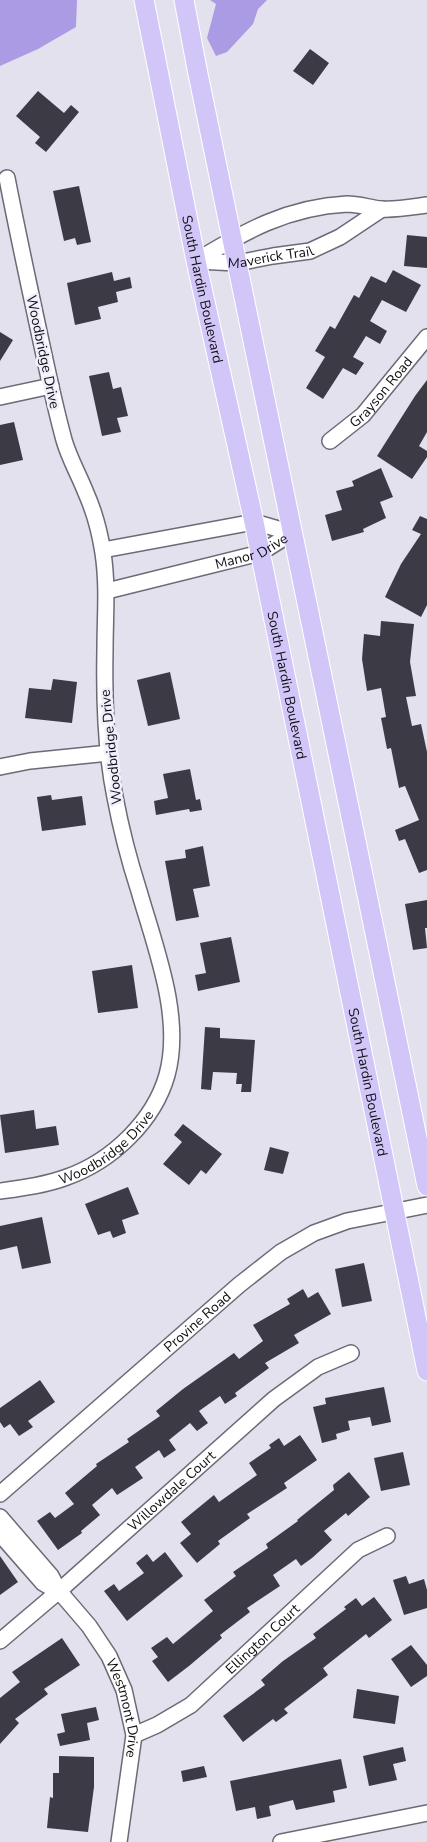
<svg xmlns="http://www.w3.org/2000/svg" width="427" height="1842" viewBox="0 0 427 1842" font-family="'Nunito Sans',sans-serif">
<rect width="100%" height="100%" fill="#e4e1ee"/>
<path fill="#ab9ae4" d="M0,0H77L76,27L38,49L0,66Z
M210,0H267L258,9L253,24L227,52L216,56L207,38L216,4Z"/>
<path fill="#3c3a44" d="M310,49L329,63L313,85L293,71Z
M38,91L64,113L71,105L79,112L46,152L35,143L40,137L16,116Z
M79,186L91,242L77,245L75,238L64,241L53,191Z
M407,235L427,237V268L404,266Z
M393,270L421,285L406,312L382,300L370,321L387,331L380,344L366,336L353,357L364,363L356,375L343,368L323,399L306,388L325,357L315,351L330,326L335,329L354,295L359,298L371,276L386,283Z
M112,272L114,281L130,277L132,288L116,292L118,302L98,307L101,319L75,325L67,283Z
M0,332L13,340L0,361Z
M109,372L113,389L121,387L128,416L117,418L121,432L102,436L89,376Z
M427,380V432L419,446L427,451V457L412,479L377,456L415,396Z
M14,422L23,460L0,465V425Z
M381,468L393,497L380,502L386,518L363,529L364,532L332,541L325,515L342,510L336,491L354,486L352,481Z
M420,516L427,519V605L421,617L385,597L401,564L421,534L412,530Z
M381,621L414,624L410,662L416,696L406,697L412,726L421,724L427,752V870L419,873L405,839L399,841L395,830L419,820L405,786L399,788L391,748L387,749L381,718L386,717L381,688L367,691L362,659L364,634L380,636Z
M170,672L180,719L148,726L137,680Z
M53,679L77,682L72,723L25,718L29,688L51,690Z
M190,769L196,800L200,799L202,810L190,812L189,809L156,815L154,801L168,798L163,774Z
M51,795L52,800L82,796L86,825L42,831L37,797Z
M203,846L210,886L193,889L199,917L176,921L165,861L186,858L185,850Z
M427,900V928H425L427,948L413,950L405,904Z
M231,937L240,982L198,991L195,975L206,973L200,943Z
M132,965L138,1008L98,1013L92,971Z
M205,1027L220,1028V1038L255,1040L251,1092H241L242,1084H236L237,1073L213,1072L211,1090L201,1089Z
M34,1110L36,1129L56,1126L59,1145L5,1153L0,1115Z
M183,1124L222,1154L206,1174L201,1170L189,1185L163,1164L182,1142L174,1135Z
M270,1147L289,1152L283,1174L264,1170Z
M128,1187L139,1214L122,1220L126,1233L113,1238L110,1231L98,1235L85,1204Z
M42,1217L51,1263L22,1269L17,1246L0,1250V1226Z
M364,1263L372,1301L342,1307L335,1269Z
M303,1289L308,1298L318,1292L331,1314L294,1335L299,1343L265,1363L269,1368L235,1393L237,1396L225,1404L220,1396L199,1411L208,1423L197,1431L190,1423L169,1440L176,1450L164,1458L159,1450L135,1467L143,1478L117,1495L112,1488L92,1505L100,1515L81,1531L82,1533L58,1550L37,1521L50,1512L55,1518L74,1504L65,1493L97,1466L96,1464L129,1442L127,1439L160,1416L156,1411L183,1389L234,1353L239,1359L263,1341L253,1325L290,1304L287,1299Z
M40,1380L55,1402L28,1421L33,1427L19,1436L10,1424L4,1428L0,1422V1408Z
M384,1387L391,1422L372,1426L370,1417L348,1421L350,1430L336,1434L337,1439L322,1443L313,1407L326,1404L325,1398Z
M300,1435L317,1460L284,1483L287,1488L247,1514L250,1518L218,1541L220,1544L197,1563L180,1543L191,1534L181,1522L214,1495L219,1502L257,1475L249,1463L271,1448L269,1445L279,1438L284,1446Z
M403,1452L410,1485L381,1491L374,1458Z
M349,1472L370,1497L348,1516L346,1513L324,1531L332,1540L312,1558L301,1566L296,1559L273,1575L280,1586L247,1608L250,1612L220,1635L222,1638L189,1666L168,1682L152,1661L158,1657L151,1648L167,1637L173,1644L213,1611L204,1600L236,1576L233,1572L268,1548L266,1544L298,1521L297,1520L334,1490L333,1485Z
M165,1552L183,1576L127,1621L104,1591L114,1584L119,1591L144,1573L136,1563L147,1554L153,1562Z
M0,1556L18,1582L0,1595Z
M406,1576L409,1584L424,1579L427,1590V1608L404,1615L393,1580Z
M374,1597L392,1620L369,1638L366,1634L323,1668L328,1675L284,1709L288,1713L276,1722L273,1719L243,1742L223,1716L265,1685L261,1680L283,1661L316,1638L313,1634L346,1609L344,1607L356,1598L362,1606Z
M62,1638L80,1665L44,1689L48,1694L15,1719L19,1723L0,1744V1698L20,1682L12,1672Z
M411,1645L427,1665V1676L411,1687L391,1659Z
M357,1689L399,1696L395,1724L353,1718Z
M96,1707L99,1720L87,1723L90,1740L60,1746L57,1734L65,1732L61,1714Z
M403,1747L406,1761L393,1764L397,1780L369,1786L363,1756Z
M59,1756L94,1757V1787L88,1832L47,1828L50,1797L53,1798V1773H59Z
M341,1759L347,1788L333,1791L335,1802L296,1810L293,1800L269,1806L271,1816L257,1819L255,1807L236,1811L230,1781Z
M204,1766L207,1777L183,1782L181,1771Z"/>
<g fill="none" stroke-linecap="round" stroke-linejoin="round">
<g stroke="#6c6a75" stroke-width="18">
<g id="minor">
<path d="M196,261C245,231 288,207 347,204C359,204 370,208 381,209C396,210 412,207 427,205"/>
<path id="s1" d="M196,261L237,263L273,256L310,251L340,237L382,209"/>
<path d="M0,397L51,386"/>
<path id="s2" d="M330,441L363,415L427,337"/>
<path d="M103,550L254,522L292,533"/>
<path id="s3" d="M107,591L260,553L292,533"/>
<path d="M0,767L30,761L109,753"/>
<path id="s4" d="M0,1191C22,1188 46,1185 67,1177C112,1161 154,1121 167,1075C183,1017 155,947 139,891C129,860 121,829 115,797C105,749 104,699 105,650C105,617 108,586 103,553C100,533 94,511 86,493C79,475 69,458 64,440C53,400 45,359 36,318C26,271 16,225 7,178"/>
<path id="s5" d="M0,1494L239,1285L281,1252L314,1233L347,1221L427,1205"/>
<path id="s6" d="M0,1517L51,1576L59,1591L89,1626L109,1656L124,1690L134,1735L119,1842"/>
<path d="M0,1534L43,1583L55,1590"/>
<path id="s7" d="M0,1641L59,1591L274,1399L318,1367L351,1353"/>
<path id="s8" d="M134,1735L157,1725L191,1705L358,1550L387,1536"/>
<path d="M281,1842L427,1813"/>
</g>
</g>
<g stroke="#fff" stroke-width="21">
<g id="major">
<path id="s9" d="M144,0L196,261L254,522L427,1371"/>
<path d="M184,0L197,69L427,1186"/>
</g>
</g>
<use href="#minor" stroke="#fff" stroke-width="15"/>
<use href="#major" stroke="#d2c6f9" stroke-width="19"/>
</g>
<g text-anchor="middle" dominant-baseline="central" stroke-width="5" stroke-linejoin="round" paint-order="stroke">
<g font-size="14" fill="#100f13" stroke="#f1effb">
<text stroke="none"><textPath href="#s1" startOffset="75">Maverick Trail</textPath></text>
<text stroke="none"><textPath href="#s9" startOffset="295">South Hardin Boulevard</textPath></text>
<text transform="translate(43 352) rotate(78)">Woodbridge Drive</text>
<text stroke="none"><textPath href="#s2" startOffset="71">Grayson Road</textPath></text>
<text stroke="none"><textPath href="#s3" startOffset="150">Manor Drive</textPath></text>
<text stroke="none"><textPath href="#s9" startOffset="700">South Hardin Boulevard</textPath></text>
<text transform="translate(111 747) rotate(-96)">Woodbridge Drive</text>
<text stroke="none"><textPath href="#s9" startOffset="1105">South Hardin Boulevard</textPath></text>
<text stroke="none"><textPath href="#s4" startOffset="118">Woodbridge Drive</textPath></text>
<text stroke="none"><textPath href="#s5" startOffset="262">Provine Road</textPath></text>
<text stroke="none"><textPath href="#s7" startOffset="228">Willowdale Court</textPath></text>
<text stroke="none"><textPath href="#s8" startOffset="162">Ellington Court</textPath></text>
<text stroke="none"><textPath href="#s6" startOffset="232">Westmont Drive</textPath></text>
</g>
</g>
</svg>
